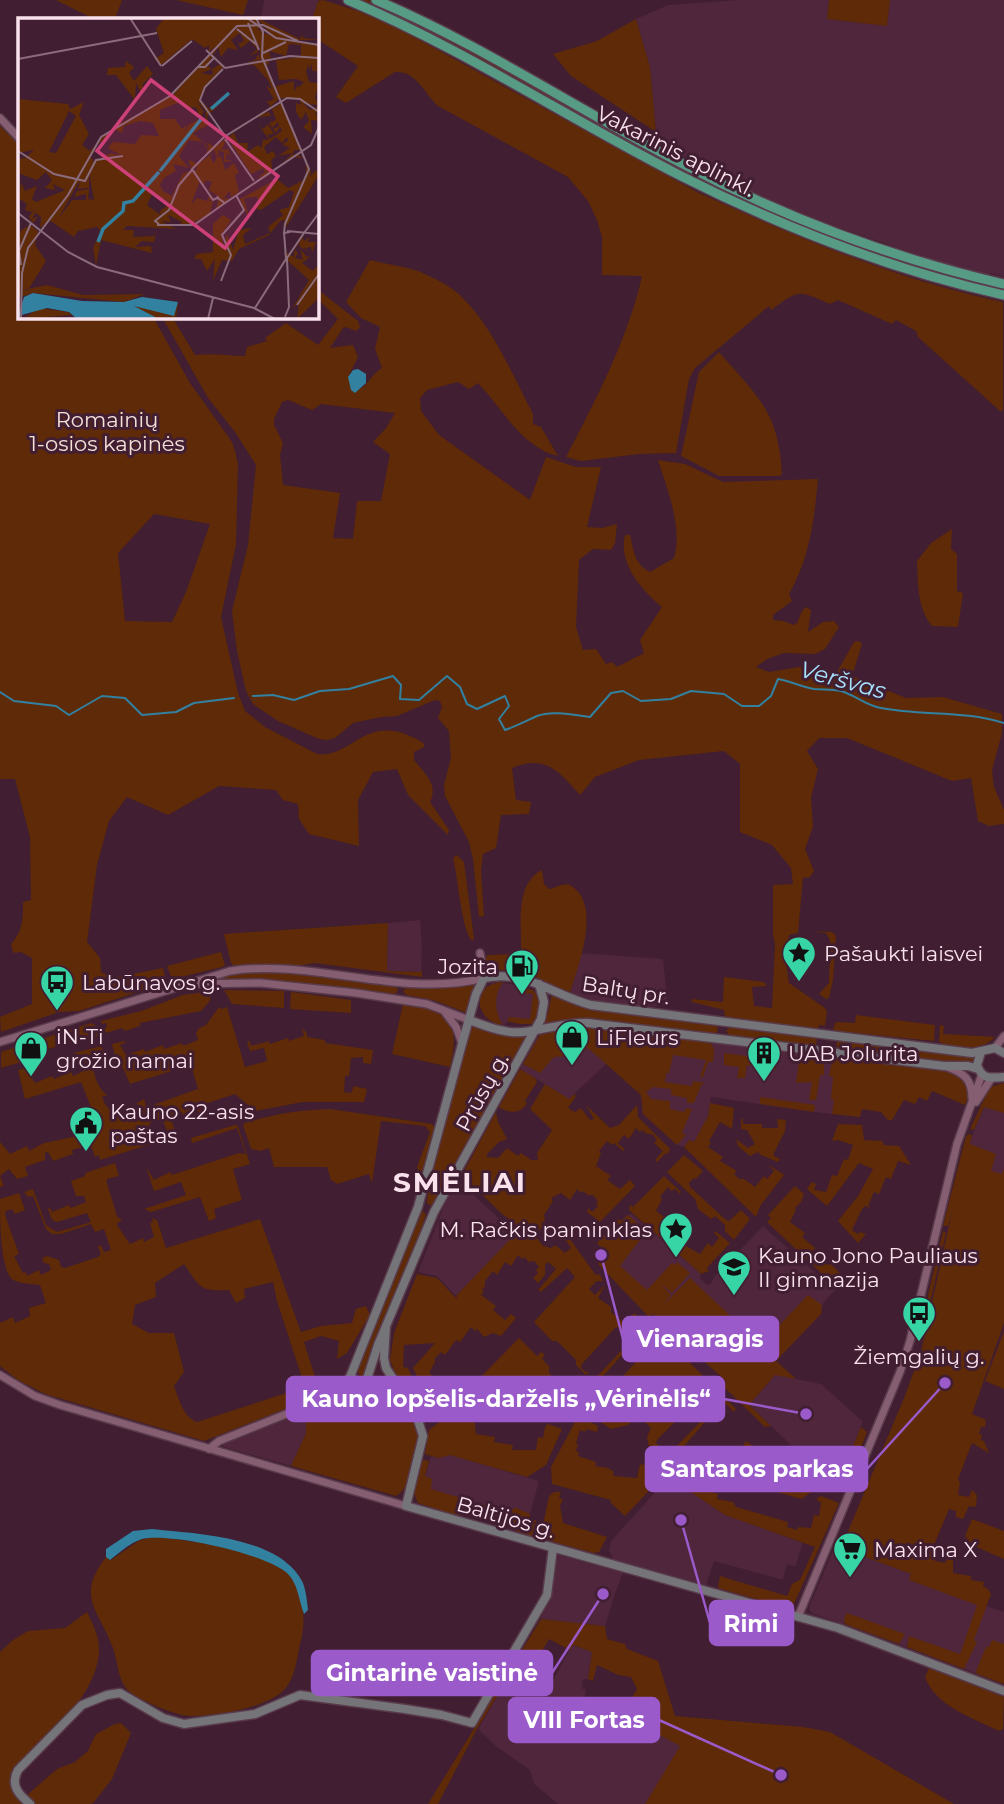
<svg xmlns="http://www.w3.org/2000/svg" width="1004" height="1804" viewBox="0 0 1004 1804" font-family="Montserrat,sans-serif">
<rect width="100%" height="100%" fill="#411e31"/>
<path fill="#4f263c" d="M264,0H318V1L312,19H261Z
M739,0H829L827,19L887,26L890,0H1004V277L990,273L988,275L937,261L828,224L769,200L653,141L656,132L650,67L636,19L668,5Z
M420,920L422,950L421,972L387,971L388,923Z
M581,953L663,959L668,1005L642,1007L598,1001L570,993Z
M500,982L528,988L536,992L540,1002L533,1023L508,1022L503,1025L486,1018L480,1005L482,992L492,983Z
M595,1029L672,1036L821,1057L906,1067L892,1120H888L881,1112L862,1109L860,1117L814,1112L711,1097L708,1116L694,1143L689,1140L684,1147L677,1145L643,1114L641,1095L607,1063L569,1099L520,1069L536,1039L540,1035L553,1031Z
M991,1091L1004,1095V1180L963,1167L973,1133Z
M457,1180L516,1234L456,1296L437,1276L418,1272L444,1206Z
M632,1214L701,1274L700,1278L707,1285L711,1283L715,1276L763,1226L835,1290L823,1303L821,1314L765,1372L714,1367L599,1258L605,1251L598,1245L627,1215Z
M775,1375L821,1384L863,1422L844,1467L791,1445L749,1405Z
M291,1416L306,1418V1433L291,1466L224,1447L223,1445Z
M450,1455L539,1481L530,1514L513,1509L509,1520L503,1518L501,1521L492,1518L495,1511L485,1506L431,1489L425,1477L431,1456L438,1458Z
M669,1477L725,1515L803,1543L795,1567L787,1564L783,1580L714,1561L706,1585L613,1559L609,1550L611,1541Z
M836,1543L841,1548L911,1574L909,1580L1004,1612V1684L848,1625L813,1614L809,1610L810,1605Z
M558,1555L623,1573L615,1594L605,1626L541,1619L552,1585Z
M572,1645L592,1652L588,1679H583L582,1689H586L583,1707L622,1715L681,1746L645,1804H558L534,1784L530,1770L497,1747L478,1729L512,1672L547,1692Z"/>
<path fill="#5e2a08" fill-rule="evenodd" d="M56,0H122L115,19H94Z
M176,0H248L243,15Z
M323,0L358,11L405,32L697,192C795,237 898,280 1003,302V411H1000L918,337L916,331L896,320L892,324L838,300L830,304C797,290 800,289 771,310L769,306L695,368L689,379L676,453L639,454L581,461L566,457C595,402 629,336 642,276L602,275V237L597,220L588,201L568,177L438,106C424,93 416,70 395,72L346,103L336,97L358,66L317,39V19H312L318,1Z
M362,0H368C497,58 615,138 743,198C824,236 907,262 993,286L992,288C929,271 865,254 805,229C767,214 730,196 694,178C581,122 476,53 362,0Z
M829,0H890L887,26L827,19Z
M636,19L650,67L656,132L571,76L553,54L597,41Z
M0,126L19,145V317H153L190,383L232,442L235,451L238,464L236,544L221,617L238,693L245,711L265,727L317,754C349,759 362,719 405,734C412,737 419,739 424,744V747L414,752V760C424,773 439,784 430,802L449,830L448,835L408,795L397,769L373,772L358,800L359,846L309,834L299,819L298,804L283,800L276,790L219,786L168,815L127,797L109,821L97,865L87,942L100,958L101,972L112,978L163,968L166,983L79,1011L59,1012L1,1032L0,1017L32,1004V958L21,952L13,953L11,944C23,931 23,919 23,902L31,900L30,837L15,779H0ZM154,514L210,524L186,592L172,622L125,621L118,553Z
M370,260C386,264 403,266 418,271C432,277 449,285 460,295C493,327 512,374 533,414V424L541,427L558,456C521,447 503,409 478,383L469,389L458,382L427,390L420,398L421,411L439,435L530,500L546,457L576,467H601L587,527L602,528L617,524L615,543L611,550L593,549L579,560L576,627L583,650L596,649L606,664L612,662L617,667L644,653L640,640L662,607C642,590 618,564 625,535H630C634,551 634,564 650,572L674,558C683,528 667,488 658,460L685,464L723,482L818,479C814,521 810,557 789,594L792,601L773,615V620L784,621L793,625L797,623L802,611L806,607L811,610L808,632L823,622L834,621L839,627L825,649L815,654L784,653L767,659L756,667L769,672L799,667L837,672L854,642L859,641L862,644L852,676L906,698L943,697L1002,714V733L992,770L994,787L1004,810V824L989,826L978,821L971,778L952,781L847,738H819L807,751L818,769L811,798L813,827L805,849L814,871L810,877L803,878L798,933L789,935L786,962L789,983L825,1008L827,1012L825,1026L819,1025L818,1029L725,1017L724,1010L692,1002V999L723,1002L724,977L764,982L767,986L752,987L754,1006L772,1008L775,944L773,934V885L793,884L791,868L772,845L740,832V764L724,751L639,760L595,777L580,795C559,771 545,754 512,768L516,800L531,802L529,814L501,815L496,848L483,854L481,871L484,916L479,917L473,859L469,842L445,796L444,785L451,758L449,731L438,718L442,707L440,701L435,700L397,716L381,717L353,723L335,738L327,740L319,739L278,721L253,704L246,691L237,651L232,611L248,545L256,465L235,432L208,398L162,317H172L195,355C212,353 228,356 245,356L247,347L267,341L265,338L286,323L318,345L338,319L317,298V289L358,321L360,327L356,331L346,327L343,328L330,348L353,345L358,357L348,377L358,390C368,386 372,373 382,368L375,349L380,327L361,318L346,302ZM288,400L312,410L321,404L395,413L386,428L373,442L390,454L381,501H357L353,539L333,538L340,493L283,485L280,455L283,443L274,425V419L282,402Z
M719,352C758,397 778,411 782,473L780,476H719L681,456L699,372Z
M952,529L951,549L957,554V591L963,593L958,627L932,626C917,608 918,583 917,561L931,543Z
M457,855L464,862L474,939L472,941C461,928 458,877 453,858Z
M542,870L544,884L549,889C556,888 563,882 570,885C603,904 578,966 570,993L531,975L490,968L485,959L488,955L521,954C522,926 514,884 542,870Z
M388,923L387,971L420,972L422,970V977L315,963L296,966L251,964L234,966L231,963L224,934Z
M811,931L832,932L836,936L833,980L829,998L826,999L819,994L829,983L830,940L826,933Z
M221,952L225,965L223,967L172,979L167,966Z
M246,972L298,974L396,986L398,990L395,994L275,980L206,981Z
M503,982C494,993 494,1013 503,1025C472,1020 472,983 503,982Z
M476,984L467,1013L433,1000L406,995L403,991L407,987L432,989Z
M517,986L533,990C542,1001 539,1013 532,1024H519L507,1021L509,1017L530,1019L533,994L517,992Z
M224,990L284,991V1008L232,1004Z
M213,991L209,1002L201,1011L140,1023V1026L125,1031L122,1028L106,1033L104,1029L107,1027L106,1023L102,1024L101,1021L141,1011L183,995Z
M291,992L351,1000V1013L290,1009Z
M552,994L586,1008L712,1024L717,1026L718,1030L716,1033L711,1034L579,1019L543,1024L548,1013Z
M403,1004C449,1008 461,1023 450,1067L392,1054Z
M219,1007L222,1009L227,1007L245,1067L267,1061L264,1048L250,1051L247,1042L250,1041L251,1046L269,1041L270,1044L288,1038L289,1041L304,1036L302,1028L307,1033V1037L325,1040V1043L373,1050L371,1064L363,1063V1057L351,1058L349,1076H345L344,1092L351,1093L354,1086L367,1089L364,1102H303L255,1111L235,1094L205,1104L210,1115L201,1118L196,1108L183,1115L182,1112L175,1114L176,1117L171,1119L175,1131L168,1133L162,1119L151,1122L149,1125L152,1139L162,1136L164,1140L100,1160L99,1155L95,1157L91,1145L72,1150L73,1154L53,1161L48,1152L45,1153V1160L25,1167L28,1176L17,1179L9,1169L0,1176L4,1186L0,1187V1142L10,1154L27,1146L29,1151L44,1143L87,1134L90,1132L88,1125L90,1123L92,1129L99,1127L81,1082L25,1099L18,1070L33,1066L34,1070L28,1072L35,1083L52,1076L54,1079L71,1072L73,1076L87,1069L85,1062L77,1063L74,1053L101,1046L110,1066L104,1069L100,1065L94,1067C93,1076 100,1091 107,1095L102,1097L105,1104L116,1117L128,1111L130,1115L140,1110L137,1103L144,1099L146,1106H150L198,1089L191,1065L130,1084L119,1059L116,1060L112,1044L125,1041L126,1042L120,1045L126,1055L144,1049L145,1052L163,1045L164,1049L182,1043L183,1046L198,1040L196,1033L199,1028L206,1025Z
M856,1015L935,1025L934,1041L835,1031L833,1029L836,1022L855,1023Z
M91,1023L95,1025L98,1033L96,1038L73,1045L71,1042L23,1057L25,1061L1,1068V1052Z
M471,1025L498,1035L528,1036L432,1206L427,1203V1200L433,1169Z
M940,1025L944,1026L943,1034L995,1037C980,1052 962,1047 943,1044L939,1042Z
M731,1026L817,1037L816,1047L730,1036L726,1031Z
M573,1027L708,1041C716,1047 714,1053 713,1062H708L703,1077H700L706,1060L673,1055L669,1073H666L665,1082L692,1086L693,1081L705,1083L701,1085L694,1103H687V1098L671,1095V1089L653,1087L646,1092L651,1099L670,1101V1109L684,1112L686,1108L692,1109L682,1133L686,1135L677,1145L643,1114L641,1095L588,1048L579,1055L554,1057L540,1073L523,1064L540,1035Z
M840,1040L976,1057L975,1064L840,1050L836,1044Z
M724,1053L777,1060L776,1070L747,1065L745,1078H737L739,1067L724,1065Z
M800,1055L821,1057L824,1061V1075H820L816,1100H809L812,1082L796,1083Z
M836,1059L953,1072C967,1079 972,1089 965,1105L932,1091L927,1101L919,1097L915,1104L904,1100L892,1120H888L881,1112L862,1109L860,1117L832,1114L834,1100L831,1099L833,1077L829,1076L832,1061Z
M520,1069L535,1078L537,1082L525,1101L527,1103C521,1114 509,1114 499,1107Z
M1004,1083V1113L984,1107L974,1130L970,1129L990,1087Z
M545,1084L569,1099L574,1094L576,1096L568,1108L575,1112L581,1108L590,1120L594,1119L586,1105L610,1128L619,1125L637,1105L638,1117L670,1149L668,1154L666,1153L657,1162L655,1160L663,1151L654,1143L657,1140L652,1134H647L642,1130L640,1132L636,1128L629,1139L624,1135L618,1143L625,1150L623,1151L614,1143L612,1145L607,1141L599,1151L601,1153L596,1166L611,1176L607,1180L620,1189L630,1180L635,1186L600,1222L587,1212L588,1208L592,1212L598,1206L596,1204L598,1201L593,1195H588L583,1191L581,1193L577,1189L570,1200L561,1193L551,1198L553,1201L544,1215L545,1220L541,1224L544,1226L534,1234L543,1246L551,1248L555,1245L565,1253L571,1248L566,1240L570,1239L595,1274L600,1275L603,1281H597L589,1289L595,1295L605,1285L598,1298L611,1307V1312L623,1322L635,1313L646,1328L597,1383L594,1380L630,1341L622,1334L623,1332L618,1327L615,1328L582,1364L581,1368L586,1372H589L586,1375L576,1365V1360L557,1341H552L534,1322L575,1277L567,1268L541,1292L538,1290L556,1269L548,1262L545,1265V1275L538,1283L533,1278L538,1273L536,1270L539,1267L534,1261L529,1262L524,1257L522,1259L518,1255L511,1266L505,1262L497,1275L493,1271L485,1281V1286L482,1290L484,1292L481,1295L496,1306L493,1310L505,1320L511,1314L516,1318L501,1336L493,1333L484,1337L477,1329L475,1331L471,1327L460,1342L456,1340L445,1355L441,1352L435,1358V1362L429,1373L440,1381L437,1385L447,1392L451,1386L446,1379L454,1378L459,1385L447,1406L443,1407L420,1382L413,1368L435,1343L404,1345L403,1367L408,1368L416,1387L440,1412L429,1419L399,1382L390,1360L394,1333L417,1274L437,1278L458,1300L456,1296L518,1231L511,1224L512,1221L502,1214L462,1175L496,1112L498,1122L507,1139L499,1142L487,1154V1157L498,1158L507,1148L518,1156L521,1153L531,1160H538L537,1153L552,1130L530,1109Z
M760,1097L815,1105L814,1112L760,1104Z
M710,1103L734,1108L732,1129L720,1122L709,1141L711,1143L708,1147L723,1157L720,1161L737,1171L734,1174L739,1179H744L755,1187L764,1176L767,1179L774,1171L769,1165L784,1175L760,1206L756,1217L684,1147L689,1140L694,1142L708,1116Z
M330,1109L432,1124L435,1128L423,1172L418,1171L417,1167L430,1132L425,1126L381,1121L372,1183L369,1174L337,1184L331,1180L327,1167H274L269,1148L260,1151L251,1149L243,1125L245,1123C273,1114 300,1110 330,1109Z
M741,1119H743V1124H762V1128H778L777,1119L786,1120L785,1131L774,1153V1156L780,1159L778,1162L761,1155L758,1152L750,1156L738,1146L736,1139L748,1148L755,1144L747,1130L741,1129Z
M838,1124L862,1125L864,1140L883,1141V1145L899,1146L911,1165L898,1161L891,1179L886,1177L879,1194L874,1192L868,1206L871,1209L865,1206L862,1209L852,1230L858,1234L860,1232L866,1234L858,1243L838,1221L858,1196L873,1169L859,1163L827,1206L807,1189L812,1182L816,1184L814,1190L826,1192L832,1175L837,1176L844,1159L848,1160L853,1145L838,1140L832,1141Z
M235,1125L238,1126L250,1164L233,1169L242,1200L214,1209L216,1218L209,1221L200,1197L151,1212L144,1209L186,1195L181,1182L154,1191L146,1167L154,1180L170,1172L172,1175L239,1153L246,1154L237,1128L192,1143L191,1138Z
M969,1134L972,1135L970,1144L996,1154L991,1171L1002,1174L1004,1169V1323L972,1414L986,1420L985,1427H981L979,1434L982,1435L981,1440L984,1441L989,1453L972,1443L958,1479L960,1483L958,1495L969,1497L972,1490L977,1495L976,1507L969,1506L963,1519L956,1517V1511L949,1509L934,1545L935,1561L945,1563L948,1556L953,1560V1573L971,1576V1580L984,1582L983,1587L987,1588L991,1594L974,1640L977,1642L964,1669L907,1647L909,1636L960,1654L977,1605L909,1580L911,1574L841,1548L904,1398L921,1352L952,1212L948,1226H943L966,1136Z
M684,1155L703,1171L696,1179L694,1178L689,1183L690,1187L726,1220L729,1221L741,1210L750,1219L734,1240L725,1231V1225L715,1216L711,1219L698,1209L695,1199L667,1172Z
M115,1163L119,1176L107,1179V1183L117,1216L122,1221L117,1223V1225L130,1244L143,1238L144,1242L154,1237L150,1223L153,1222L152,1218L157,1220L166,1248L260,1219L301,1332L321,1326L352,1323L356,1309L366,1306L370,1315L347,1353L337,1359L339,1341L321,1336L304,1342L316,1380L336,1377L337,1383L316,1397L204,1441L45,1394L18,1380L0,1366V1323L13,1317L15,1323L30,1316L29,1308L46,1303L40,1285C32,1284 21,1284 13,1280C0,1271 0,1218 0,1199L19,1193L25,1210L15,1214L12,1209L6,1211L5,1215L19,1254L14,1256L23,1273L26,1272L27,1276L39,1270L41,1275L51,1270L49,1264L44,1263L42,1258L47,1256L59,1260L61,1267L65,1268L98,1257L101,1254L98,1247L101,1245L104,1252L111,1250L104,1229L95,1232L91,1224L61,1234H52L46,1229L33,1196L28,1197L24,1192L33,1189L46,1225L57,1232L91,1222L87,1213L57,1222L52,1220L48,1209L50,1208L52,1212L69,1205L71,1208L86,1202L84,1196H76L71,1181L85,1176V1173ZM184,1264C200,1286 198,1292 229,1290L236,1303L245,1298L244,1289L273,1282L277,1301L305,1387L197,1422C183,1417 179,1399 174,1386L184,1372L174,1333H149L132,1324L135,1305L156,1297L155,1283Z
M664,1176L681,1192L680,1194L675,1189L672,1191L668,1187L660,1197L662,1199L656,1211L671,1222L668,1226L682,1239L679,1242L700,1254L708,1243L712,1247L719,1238L714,1233L715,1231L730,1243L707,1268L709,1271L701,1274L629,1210L630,1205L633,1207Z
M795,1186L804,1194L801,1202L795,1208L796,1210L790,1222L805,1233L802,1237L815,1248L811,1254L825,1264L832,1265L844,1277L836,1287L767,1222L771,1218L768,1215Z
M422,1211L426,1214L418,1240L364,1380L361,1379L357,1368Z
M628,1215L652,1236L649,1240L643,1236L620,1266L647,1290L672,1263L675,1265L677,1262L690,1273L672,1293L659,1282L671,1295L663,1305L690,1278L738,1323L746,1317L765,1335H770L808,1295L822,1305L821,1314L776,1361L796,1379L775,1375L749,1405L771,1426L765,1427L723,1386L726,1381L670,1331L667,1334L665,1332L668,1328L653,1314L649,1317L598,1264L599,1258L605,1251L597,1243L618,1219L621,1221Z
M943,1231L946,1233L923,1334H919Z
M1004,1331V1389L985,1381Z
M663,1336L736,1409L734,1412L723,1401L674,1458L649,1447L647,1437L651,1428L637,1415L628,1425L611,1429L588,1414L658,1338ZM694,1402L699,1407L697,1412L704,1418L671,1452L663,1446L661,1448L656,1443L657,1440Z
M519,1338L537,1356L541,1352L545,1355L542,1359L549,1366V1373L562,1388L541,1410L517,1404L511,1398C494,1405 480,1397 468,1384L471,1381L474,1384Z
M464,1389L472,1396L474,1402L490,1405L492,1408L490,1414H488L489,1407L483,1406L482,1408H477L474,1417L476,1434L495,1437L494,1442L513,1445L512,1450H536L538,1437L543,1438L545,1427L548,1424L562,1429L546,1465L527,1477L450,1455L438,1458L425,1454L429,1430L447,1416Z
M410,1414C426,1431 416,1485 396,1496L291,1466L306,1433V1418Z
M581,1417L598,1426L597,1432L586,1429L585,1432L580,1430L576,1443L578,1444L576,1451L579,1452L578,1456L596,1462L595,1466L608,1468L614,1472L613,1476L637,1478L640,1464L644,1465L648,1452L668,1462L659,1472L663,1476L625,1516L611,1503V1500L552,1484L551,1467L576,1420Z
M861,1427L867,1432L851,1474L844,1472V1467Z
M746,1441L759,1450V1455L771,1465L777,1459L783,1461L781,1474L797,1477L799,1483L814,1487L817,1480L809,1475L811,1468L814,1467L822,1471L823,1475L819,1487L801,1499L747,1483L744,1486L741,1485L747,1469L741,1467L748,1456L741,1449Z
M694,1455L716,1462L719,1466L702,1463L698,1476L700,1477L698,1485L700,1486V1489L718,1494L717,1499L733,1502L736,1507L788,1522L787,1527L797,1530L798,1527L811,1528L814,1515L819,1516L821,1503L816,1499L821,1496L839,1503L793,1606L784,1607L718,1588L720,1576L787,1596L792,1584L800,1580L815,1547L725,1515L670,1478Z
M424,1460L429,1461L425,1476L432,1479L431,1489L484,1505L485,1503L490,1504L489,1508L496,1510L493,1517L486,1518L461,1511L459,1516L418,1503L414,1493L422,1462Z
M554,1492H561L559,1498L563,1499L560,1506L563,1523L607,1537L599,1552L594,1553L543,1539L541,1535L549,1496Z
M516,1508L530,1514V1520H536L532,1536L516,1531L517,1525L501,1521L503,1518L509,1520L513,1509Z
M972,1519L1004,1531V1559L972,1545L965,1536Z
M153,1537C185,1539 267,1551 289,1575C304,1592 306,1620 301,1640C297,1656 296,1678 284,1690C267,1708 213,1717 189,1716C174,1715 142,1701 130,1692C118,1683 118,1662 113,1648C99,1610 75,1597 106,1557L111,1560L140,1540Z
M87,1612C92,1623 99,1635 99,1648C100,1695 43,1740 12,1770C7,1786 11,1793 23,1804H0V1652L13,1640L28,1631L65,1628Z
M847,1613L905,1634L899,1644L845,1624L844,1618Z
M541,1619L605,1626L607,1639L625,1644L627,1649L658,1661L675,1716L803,1727L830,1732L954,1804H645L680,1746L622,1715L637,1689L631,1677L618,1675L597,1665L593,1681L588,1679L592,1652L573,1645L570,1650L549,1639L536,1661L525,1655L515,1673L512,1672L477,1729L438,1804H428Z
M992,1640L1004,1644V1684L977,1674L976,1671L986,1647H989Z
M929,1668L1004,1697L1003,1729L999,1731C973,1718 935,1706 925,1677Z
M121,1723L131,1733L112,1779L94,1802L91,1804H34L26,1796L57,1769L75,1762L88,1751L96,1734L115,1724Z"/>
<path fill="#3281a0" d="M358,369L366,374V383L355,393L351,390L348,377L353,370Z
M152,1529C196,1534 280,1536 303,1583C306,1591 307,1601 308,1610L304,1614C299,1601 298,1584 288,1574C268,1554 169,1532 142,1539C130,1543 120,1552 110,1560L106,1557V1549L133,1531Z"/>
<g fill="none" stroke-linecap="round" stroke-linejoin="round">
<path stroke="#3281a0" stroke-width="2" d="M0,692L14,701L56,706L69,715L102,696L125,698L142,715L176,712L194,703L234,698
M253,696L273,695L294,700L320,691L349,689L393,676L401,685L400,699L419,700L447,676L460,687L467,704L477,709L505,696L509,706L499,719L505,730C517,726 526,721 537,716C552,710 574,715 590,717L611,693L623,691L641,701L671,699L691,691L724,694L742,706H759L771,696L778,679C791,681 801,687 814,689C823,690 832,689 841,691C855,695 867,706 881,708C921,716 964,710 1004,723"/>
<g stroke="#593b4c" stroke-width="10">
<path id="tertiary" d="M0,118L19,138
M188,984L261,983L356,993L427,1004L469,1020
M444,1011L456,1027L462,1043
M0,1042L230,971C314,958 400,999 484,978L480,953
M995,1048L1004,1036
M947,1067C964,1073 972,1079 972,1098
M976,1102L991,1079
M0,1375L35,1396L60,1405L406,1506
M209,1449L219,1441L326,1398L350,1377
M798,1617L900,1372L910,1341L957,1144L982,1074"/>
</g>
<g stroke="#593b4c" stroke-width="11">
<path id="secondary" d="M469,1020C486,1026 504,1034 523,1032C545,1030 565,1022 588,1023L944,1066H968L978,1069
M981,1052L977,1065C982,1080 991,1078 1004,1077
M386,1326L384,1358L386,1368L416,1414L423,1436L406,1506L838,1628L1004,1691
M365,1385L378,1345L434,1212L541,1019L544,1002L539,984
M416,1414L350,1377L418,1207L462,1044L476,994L484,978C526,969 552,995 591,1005L972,1053L995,1048L1004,1053
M30,1804C18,1794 10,1785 18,1770L82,1705L107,1695L120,1693L163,1718L184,1724L255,1714L300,1695L405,1709L442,1715L472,1723L547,1595L553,1548"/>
</g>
<g stroke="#593b4c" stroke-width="12">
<path id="trunk" d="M348,0C464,49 569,119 681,176C784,228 891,270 1004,295
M376,0C480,44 580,111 681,163C783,217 892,258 1004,284"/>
</g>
<use href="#tertiary" stroke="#865e72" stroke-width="7"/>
<use href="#secondary" stroke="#757579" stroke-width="8"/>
<use href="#trunk" stroke="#589b85" stroke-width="9"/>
</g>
<defs>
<g id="sight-pin" transform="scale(1.75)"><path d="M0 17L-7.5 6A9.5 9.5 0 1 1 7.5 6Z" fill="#37d4a6" stroke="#411e31"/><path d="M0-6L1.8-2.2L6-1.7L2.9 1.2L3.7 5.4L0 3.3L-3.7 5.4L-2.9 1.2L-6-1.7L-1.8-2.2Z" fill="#111"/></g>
<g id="fuel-pin" transform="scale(1.75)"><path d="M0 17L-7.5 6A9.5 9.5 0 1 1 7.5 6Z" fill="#37d4a6" stroke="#411e31"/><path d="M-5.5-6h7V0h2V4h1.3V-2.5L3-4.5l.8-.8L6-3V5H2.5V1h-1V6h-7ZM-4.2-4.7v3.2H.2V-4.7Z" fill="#111"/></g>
<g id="bus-pin" transform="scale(1.75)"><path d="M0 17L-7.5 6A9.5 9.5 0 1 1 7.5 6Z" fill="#37d4a6" stroke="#411e31"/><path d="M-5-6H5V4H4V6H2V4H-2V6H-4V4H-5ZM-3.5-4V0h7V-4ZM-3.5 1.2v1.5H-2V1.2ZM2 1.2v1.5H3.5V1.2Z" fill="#111"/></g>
<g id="shop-pin" transform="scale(1.75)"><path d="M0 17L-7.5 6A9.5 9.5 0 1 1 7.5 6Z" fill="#37d4a6" stroke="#411e31"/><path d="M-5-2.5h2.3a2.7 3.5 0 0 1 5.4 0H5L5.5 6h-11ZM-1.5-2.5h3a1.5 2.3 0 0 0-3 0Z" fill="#111"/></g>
<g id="building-pin" transform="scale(1.75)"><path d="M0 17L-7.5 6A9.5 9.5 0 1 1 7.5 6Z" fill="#37d4a6" stroke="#411e31"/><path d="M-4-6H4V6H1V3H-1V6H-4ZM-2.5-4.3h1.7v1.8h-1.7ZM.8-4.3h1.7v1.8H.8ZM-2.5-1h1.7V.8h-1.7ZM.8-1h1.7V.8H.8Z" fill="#111"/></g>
<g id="civic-pin" transform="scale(1.75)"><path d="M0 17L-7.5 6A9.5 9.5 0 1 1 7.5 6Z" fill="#37d4a6" stroke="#411e31"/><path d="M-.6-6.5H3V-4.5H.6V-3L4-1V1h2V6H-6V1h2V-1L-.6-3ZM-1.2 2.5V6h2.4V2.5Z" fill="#111"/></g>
<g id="school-pin" transform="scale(1.75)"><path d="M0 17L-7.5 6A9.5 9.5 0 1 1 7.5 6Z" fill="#37d4a6" stroke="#411e31"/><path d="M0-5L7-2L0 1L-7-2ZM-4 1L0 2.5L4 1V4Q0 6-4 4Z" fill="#111"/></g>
<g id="supermarket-pin" transform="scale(1.75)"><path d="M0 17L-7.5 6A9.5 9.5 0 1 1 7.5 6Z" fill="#37d4a6" stroke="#411e31"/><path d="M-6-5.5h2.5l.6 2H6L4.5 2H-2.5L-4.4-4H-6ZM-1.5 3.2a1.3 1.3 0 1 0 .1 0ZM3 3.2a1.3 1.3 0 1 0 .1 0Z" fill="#111"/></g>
</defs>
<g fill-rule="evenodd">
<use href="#sight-pin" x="799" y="953"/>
<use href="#fuel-pin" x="522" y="966"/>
<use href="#bus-pin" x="57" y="982"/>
<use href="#shop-pin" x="572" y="1037"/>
<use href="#shop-pin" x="31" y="1048"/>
<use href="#building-pin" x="764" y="1053"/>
<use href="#civic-pin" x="86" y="1123"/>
<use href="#sight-pin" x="676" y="1229"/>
<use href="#school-pin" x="734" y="1267"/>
<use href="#bus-pin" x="919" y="1313"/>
<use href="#supermarket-pin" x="850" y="1549"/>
</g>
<g text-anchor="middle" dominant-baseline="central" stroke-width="6" stroke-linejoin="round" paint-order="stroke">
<g font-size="21" fill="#fae2ed" stroke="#411e31">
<text transform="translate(676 151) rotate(27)">Vakarinis aplinkl.</text>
<text transform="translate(626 990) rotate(9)">Baltų pr.</text>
<text transform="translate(482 1092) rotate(-61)">Prūsų g.</text>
<text transform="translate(506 1517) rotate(16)">Baltijos g.</text>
</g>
<g font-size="21" fill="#f3e0d7" stroke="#411e31">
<text x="107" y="419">Romainių<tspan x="107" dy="24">1-osios kapinės</tspan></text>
</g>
<g font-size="21" fill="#fae2ed" stroke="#411e31" text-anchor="start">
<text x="824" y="953">Pašaukti laisvei</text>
<text x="498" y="966" text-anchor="end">Jozita</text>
<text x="82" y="982">Labūnavos g.</text>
<text x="56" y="1036">iN-Ti<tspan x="56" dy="24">grožio namai</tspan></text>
<text x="596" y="1037">LiFleurs</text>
<text x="788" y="1053">UAB Jolurita</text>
<text x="110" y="1111">Kauno 22-asis<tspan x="110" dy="24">paštas</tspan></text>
<text x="652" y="1229" text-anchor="end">M. Račkis paminklas</text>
<text x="758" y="1255">Kauno Jono Pauliaus<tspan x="758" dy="24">II gimnazija</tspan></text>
<text x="919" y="1356" text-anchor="middle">Žiemgalių g.</text>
<text x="874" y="1549">Maxima X</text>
</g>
<g font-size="23" font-style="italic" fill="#a6e2fe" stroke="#411e31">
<text transform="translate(843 680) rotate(15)">Veršvas</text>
</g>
<g font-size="28" font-weight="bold" letter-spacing="2" fill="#fae2ed" stroke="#411e31">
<text x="460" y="1182">SMĖLIAI</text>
</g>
</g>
<g transform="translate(18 18)">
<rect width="301" height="301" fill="#411e31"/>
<path d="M146,0H238L243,11L238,10L244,14V30L246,15L254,18L239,0L282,21L285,16V20L301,22H280L259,13L274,23L301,26L268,23L301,28L300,40L283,38L301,41V53H294V46L291,52V46L288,53L291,64L301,65L297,80L301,87L286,86L292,92L301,88V96L297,94L301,103L293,102L294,116L285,109L291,103L288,94L283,102L278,94V85L284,87L280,80H262L244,96L251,94L253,98L239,99L216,115L220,125H230L229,134L240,127L243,130L245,122H251L240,106L245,111L250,106L256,116L249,117L252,121L264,113L262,109L258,115L255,111L261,108L260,104L254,110L251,105L258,102L254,91L264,85L283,132H276L275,138L279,136L285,140L273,139L264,145L275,135L260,138L272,130L264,126L270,123L269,119L264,125L258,119L246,129L249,136L255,133L258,138L253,142L255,155L239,160L247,154L245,150L233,156L209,119L204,132L210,131L213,139L208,134L209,139L207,141L215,143L206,144V134L199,132L201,135L198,138L196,132L187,138L190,131L184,124L171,122L161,138L171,150L155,146L158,153L146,160L142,167L145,173L154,178L165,155L178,152L179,147L173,150L170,141L180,146L195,135L192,140L196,145L200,137L204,140L207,152L216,145L221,155L217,157L221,174L213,179L212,173L205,181L212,180L198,191L201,179L191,172L194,163H186L187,167L182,163L173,187L179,180L189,183L192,177L187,168L196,181L190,183H195L192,196L168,208H160L164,204L150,197L153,204L143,203L158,211L109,208L105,212H116L115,219L136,218L138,212L136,224L124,223L117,229L133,228L134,235L83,222L78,248L75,230L83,213L79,209L60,213L56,219L31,202L22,210L23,199L9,188L17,195L14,201L20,198L15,205L11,199L14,194L7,192L9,186L2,181L0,185L3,164L7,173L19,168L14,181L18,184L47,172L35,166L37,172L27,170L34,162L28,154L19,162L0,155V141L7,140L16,132L0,135V81L50,86L52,91L66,84L61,97L71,116L64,127L72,133L88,115H93L78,128L73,139L76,144L93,135L105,139L90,130L95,124L117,126L123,117L141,118L135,105L122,103L106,108L104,115L96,111L100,107L89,114L103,105L154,78L205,22L193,34L197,28L191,34V27L187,30L174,21L143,47L137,41L146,35L138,11ZM222,15L226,23L220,26L223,30L232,23L239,31L231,38L240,34L241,26L242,30V41L240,36L237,42L226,45L253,40L251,33L268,38L271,26L283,27V39L227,46L236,47L250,62L254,71L248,68L256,81L249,84L253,89L196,129L189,124L191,130L175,115L190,107L189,98L199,89L197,84L191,91L182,82L186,69L205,49L202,46L194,51L195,57L183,55L194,51L189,47L200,29L203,39L210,30L220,32L213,22ZM258,42L261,62L278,61L286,64L281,69L284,78L280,67L276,73V63L256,69L257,74L246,43L250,48L251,43ZM178,82L188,93L187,104L183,100L170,107L167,115L168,107L164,111L157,101H142V92L162,84L169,90L178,89L182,99L186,94ZM51,93L58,98L38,135L31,134ZM71,154L76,182L70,181L71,171L59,173L56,179L68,176V182H54L40,201L62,162L60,171L71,170ZM135,174L152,185L142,193L143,197L129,187ZM108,43L116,49L111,55L116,63L129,48L135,56L124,67L128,72L124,76L118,65L117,82L98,57H89L90,50L107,49ZM288,144L293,154L292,159L298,152L301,157L268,209L266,202L262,203L251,217L221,231L214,243L204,242L195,263L197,241L189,253L183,241H177L178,236L195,234V206L205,197L213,202L203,217L206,228L209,216L215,232L221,212L234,210L225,217L227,226L252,215L250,209L265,197L261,192L271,189L276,174L272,172L243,192L237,190L242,186L239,179L226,180L232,203L222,181L259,161L270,170L288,161ZM12,207L20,213L17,227L28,243L10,272H0L2,213ZM283,217L286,223L292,219L289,224H298L294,234L293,229L286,230L293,236L281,228L282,223L277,232L280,235L277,240L285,242L282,231L289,239L293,238L284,245L295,253L301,246V280L279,301L281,284L274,291L291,262L269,242L268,234L276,239V234ZM29,267L65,277L127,276L106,284L15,275L0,280V273ZM160,284L158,301H141L115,290L118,286L155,298ZM21,290L50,294L54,297L5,301Z" fill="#5e2a08" fill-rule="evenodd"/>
<path d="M15,275L64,283L106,284L124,279L160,284L156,298L116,288L141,301H59L51,294L29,290L0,298L6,279Z" fill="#3281a0"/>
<path fill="none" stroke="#3281a0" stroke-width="3.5" d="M193,91L211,75M142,153L184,100M125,172L141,154M80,224L85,211L105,193L106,185L115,183L125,172"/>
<path fill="none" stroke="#8b6c7c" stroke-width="2" d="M112,0L143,48M229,0L258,20L301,27M238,0L245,14L244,39M230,5L241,32M219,11L239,27M188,32L207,50M245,35L268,24M244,39L291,151L267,206L266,215L272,214M0,41L139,15M144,48L174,23M180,49H187L197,39M207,50L272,38L301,40M205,51L187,69L182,82L207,118M207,121L236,163M0,133L36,156L67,163L78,142L105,138M198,179L207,185L293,127L301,109M201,179L195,182L174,151L206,119L269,80L282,81L301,94M0,195L50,234L79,249L236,290L257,301M141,206L137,203L151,192L161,167L174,152M139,207H176L207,185M269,213L301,216M286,215L301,195M3,247L1,233L13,205M203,263L213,237L204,217L226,192L218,177M279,287L301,256M237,290L268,241L266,214M267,299L271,289L269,240L286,215M3,301L4,255L10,230L50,177L83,119L152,78L219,8L245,7L280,23M190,301L195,280"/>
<path fill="#cd4078" fill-opacity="0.15" stroke="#cd4078" stroke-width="3.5" d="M133,62L260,158L207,230L79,133Z"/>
<rect width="301" height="301" fill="none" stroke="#fae2ed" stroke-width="3.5"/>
</g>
<path fill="none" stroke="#9b5aca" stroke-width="2.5" d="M601 1255L623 1339M806 1414L724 1399M945 1383L867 1469M681 1520L710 1623M603 1594L552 1673M781 1775L659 1720"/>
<g fill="#9b5aca" stroke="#411e31" stroke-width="2.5">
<circle cx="601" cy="1255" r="7"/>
<circle cx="806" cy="1414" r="7"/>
<circle cx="945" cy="1383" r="7"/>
<circle cx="681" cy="1520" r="7"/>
<circle cx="603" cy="1594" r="7"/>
<circle cx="781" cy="1775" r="7"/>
</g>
<g fill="#9b5aca" stroke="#9b5aca" stroke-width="2.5">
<rect x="623" y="1317" width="155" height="44" rx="7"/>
<rect x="287" y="1377" width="437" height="44" rx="7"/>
<rect x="646" y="1447" width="221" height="44" rx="7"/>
<rect x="710" y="1601" width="83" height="44" rx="7"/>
<rect x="312" y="1651" width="240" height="44" rx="7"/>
<rect x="509" y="1698" width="150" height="44" rx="7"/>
</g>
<g font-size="23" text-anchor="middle" font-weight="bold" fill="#fff">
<text x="700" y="1347">Vienaragis</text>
<text x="506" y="1407">Kauno lopšelis-darželis „Vėrinėlis“</text>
<text x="757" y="1477">Santaros parkas</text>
<text x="751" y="1632">Rimi</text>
<text x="432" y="1681">Gintarinė vaistinė</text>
<text x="584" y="1728">VIII Fortas</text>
</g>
</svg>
